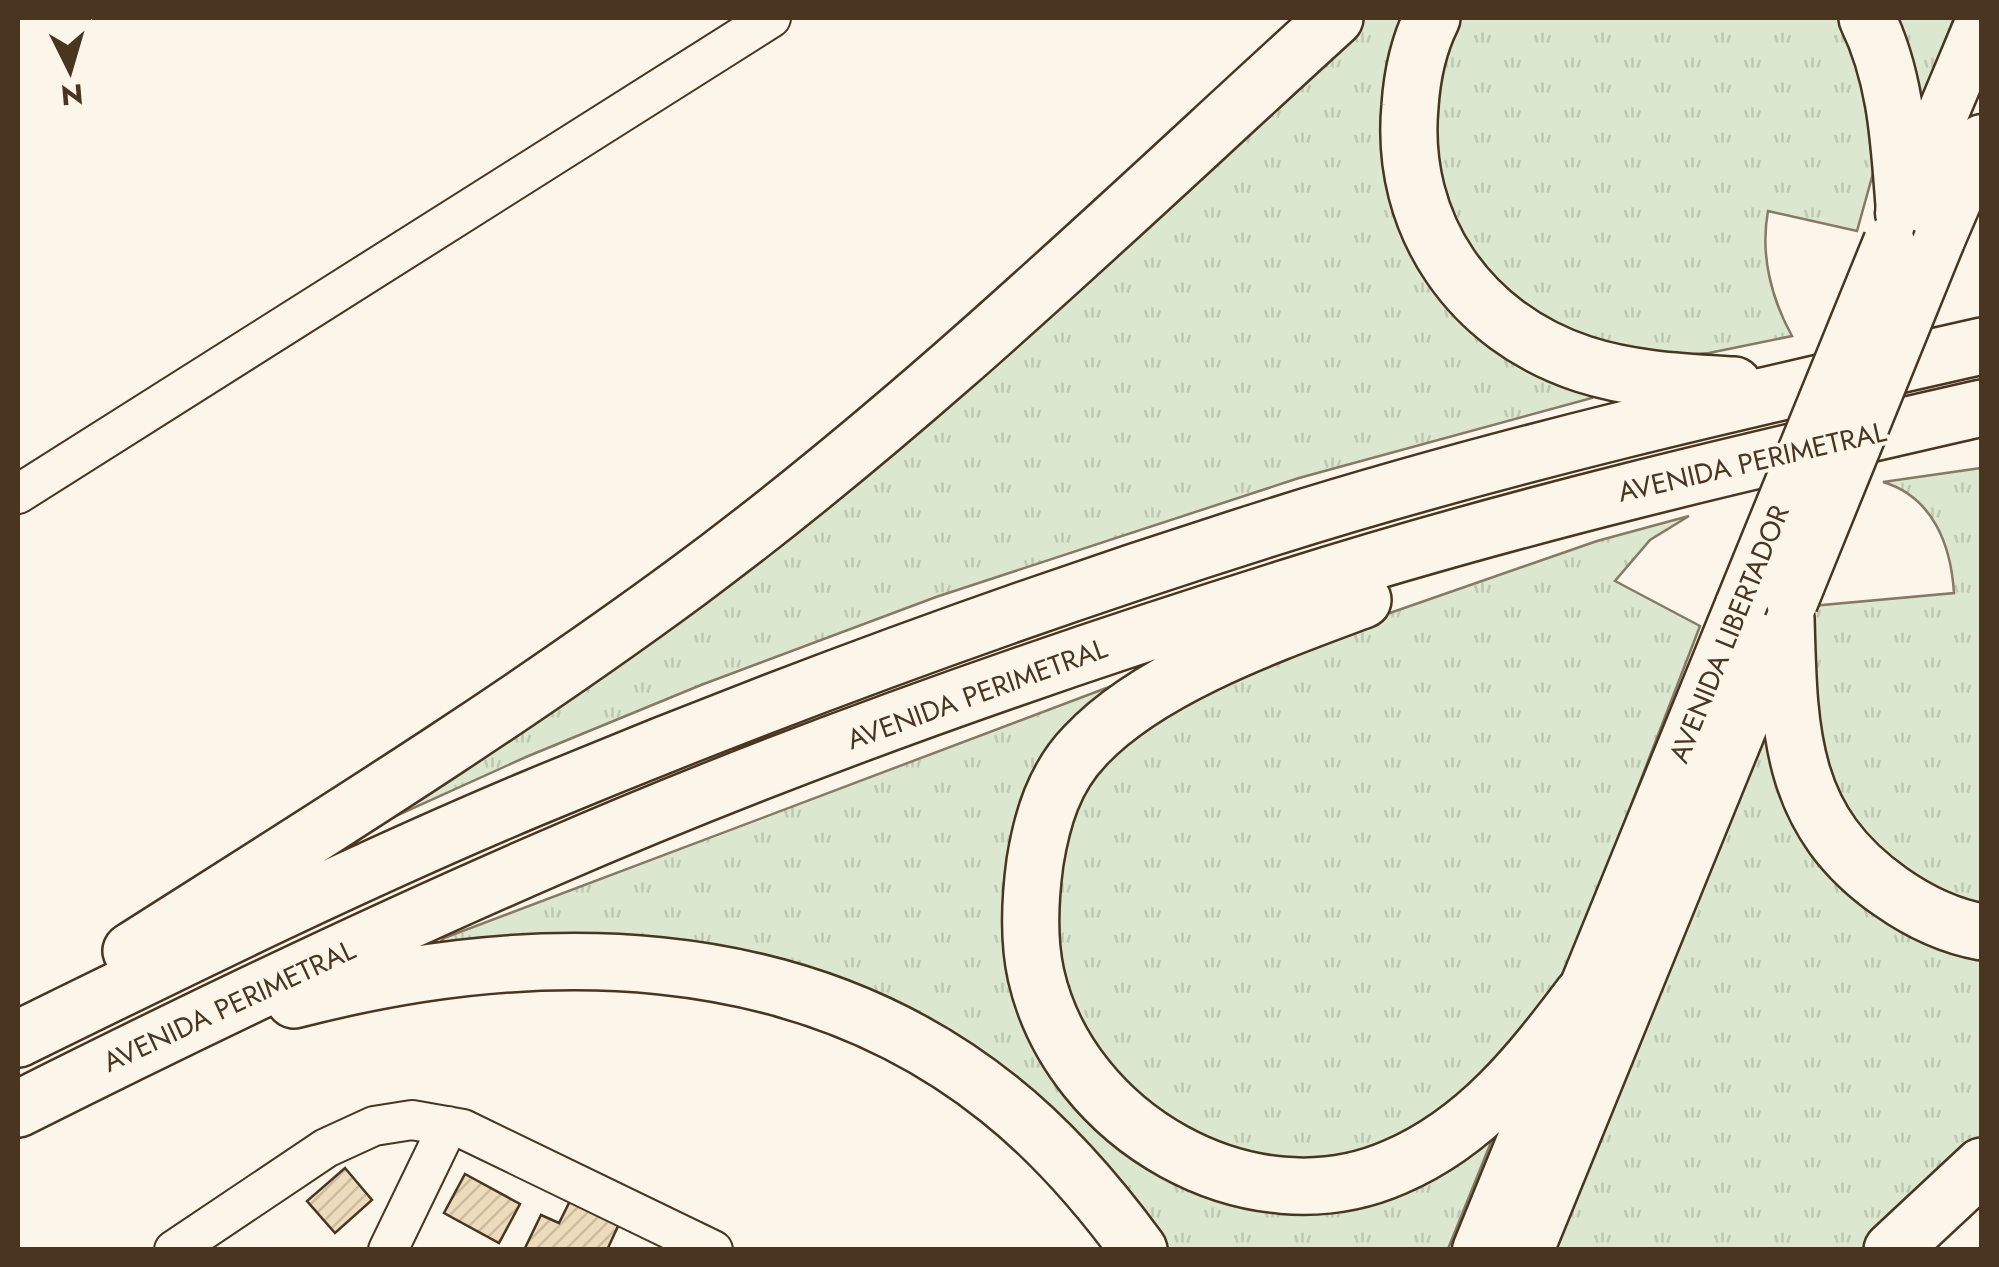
<svg xmlns="http://www.w3.org/2000/svg" width="1999" height="1267" viewBox="0 0 1999 1267" font-family="Jost,sans-serif">
<defs>
<pattern id="grass-tufts" width="24" height="20" patternUnits="userSpaceOnUse" patternTransform="scale(2.5)"><rect width="24" height="20" fill="#dce7d0"/><path d="M3 7l-1-3M5 7V3M7 7l1-3M15 17l-1-3M17 17v-4M19 17l1-3" fill="none" stroke="#bec7b2"/></pattern>
<pattern id="building-hatch" width="6" height="6" patternUnits="userSpaceOnUse" patternTransform="scale(2.5)"><rect width="6" height="6" fill="#ecdcbc"/><path d="M-1 1l2-2M0 6l6-6M5 7l2-2" fill="none" stroke="#ccbda1"/></pattern>
</defs>
<rect width="100%" height="100%" fill="#fbf6e9"/>
<path fill="url(#grass-tufts)" stroke="#887966" stroke-width="2.5" d="M1357,18H1415L1397,182L1594,395L1592,398L1299,478L936,597L701,685L526,757L334,844Z
M1449,18H1849L1877,159L1857,231L1768,211C1760,254 1771,298 1792,336L1709,353L1637,359L1502,303L1427,176Z
M1884,18H1954L1913,121Z
M1981,468V917L1881,867L1816,771L1812,606L1954,593C1951,545 1933,497 1883,482Z
M1689,516L1650,540L1615,581L1700,626L1563,982L1533,1035L1389,1154L1271,1169L1128,1099L1052,974L1062,813L1141,718L1364,622L1597,541Z
M1154,670L1096,713L1021,982L1229,1192L1500,1120L1448,1249H1158L946,1043L437,946L444,938Z
M1775,707L1786,780L1981,948V1146L1869,1249L1552,1250Z"/>
<path fill="url(#building-hatch)" stroke="#4a3520" stroke-width="2.5" d="M345,1168L372,1200L335,1233L307,1201Z
M465,1174L520,1204L499,1243L444,1213Z
M570,1201L619,1224L607,1250L525,1248L541,1215L559,1223Z"/>
<g fill="none" stroke-linecap="round" stroke-linejoin="round">
<g stroke="#4a3520" stroke-width="42">
<path id="minor" d="M18,494L771,18
M174,1250L326,1148L374,1126L412,1120L463,1129L713,1250
M388,1250L448,1126"/>
</g>
<g stroke="#4a3520" stroke-width="55">
<path id="major" d="M1901,213L1982,20
M1939,240L1982,140
M1478,1250L1741,605
M1528,1250L1787,615"/>
</g>
<g stroke="#4a3520" stroke-width="60">
<path id="highway" d="M1432,18C1419,44 1412,76 1410,106C1399,225 1470,327 1583,364C1632,380 1684,382 1734,385
M1867,18C1896,77 1899,140 1904,205
M1363,600C1275,633 1149,677 1085,746C1054,778 1042,819 1035,862C1030,899 1028,939 1036,975C1070,1126 1250,1231 1395,1167C1477,1132 1530,1064 1582,995
M1786,618C1789,731 1789,821 1891,892C1918,911 1949,926 1982,932
M131,951C318,832 508,714 687,582C918,411 1123,211 1335,18
M294,1000C533,938 798,938 999,1099C1053,1142 1098,1194 1139,1250
M18,1039C187,956 357,872 531,799C773,698 1020,607 1270,528C1504,454 1743,400 1982,346
M18,1109C193,1021 370,936 550,858C789,754 1041,665 1290,587C1517,515 1749,461 1982,408
M1892,1250L1982,1166"/>
</g>
<use href="#minor" stroke="#fbf6e9" stroke-width="38"/>
<use href="#major" stroke="#fbf6e9" stroke-width="50"/>
<use href="#highway" stroke="#fbf6e9" stroke-width="55"/>
<g stroke="#4a3520" stroke-width="55" stroke-linecap="butt">
<path id="major-bridge" d="M1792,602L1939,240
M1741,605L1889,242"/>
</g>
<use href="#major-bridge" stroke="#fbf6e9" stroke-width="50"/>
</g>
<g text-anchor="middle" dominant-baseline="central" stroke-width="8" stroke-linejoin="round" paint-order="stroke">
<g font-size="28" fill="#4a3520" stroke="#fbf6e9">
<text transform="translate(1752 462) rotate(-13)">AVENIDA PERIMETRAL</text>
<text transform="translate(1729 634) rotate(-68)">AVENIDA LIBERTADOR</text>
<text transform="translate(977 694) rotate(-20)">AVENIDA PERIMETRAL</text>
<text transform="translate(229 1006) rotate(-25)">AVENIDA PERIMETRAL</text>
</g>
</g>
<rect width="1999" height="1267" fill="none" stroke="#4a3520" stroke-width="40"/>
<g transform="translate(70 70) rotate(175)" stroke="#fbf6e9" stroke-width="8" paint-order="stroke">
<path d="M0-8L18 38L0 25L-18 38Z" fill="#4a3520"/>
<text y="-15" font-size="28" font-weight="bold" text-anchor="middle" fill="#4a3520">N</text>
</g>
</svg>
